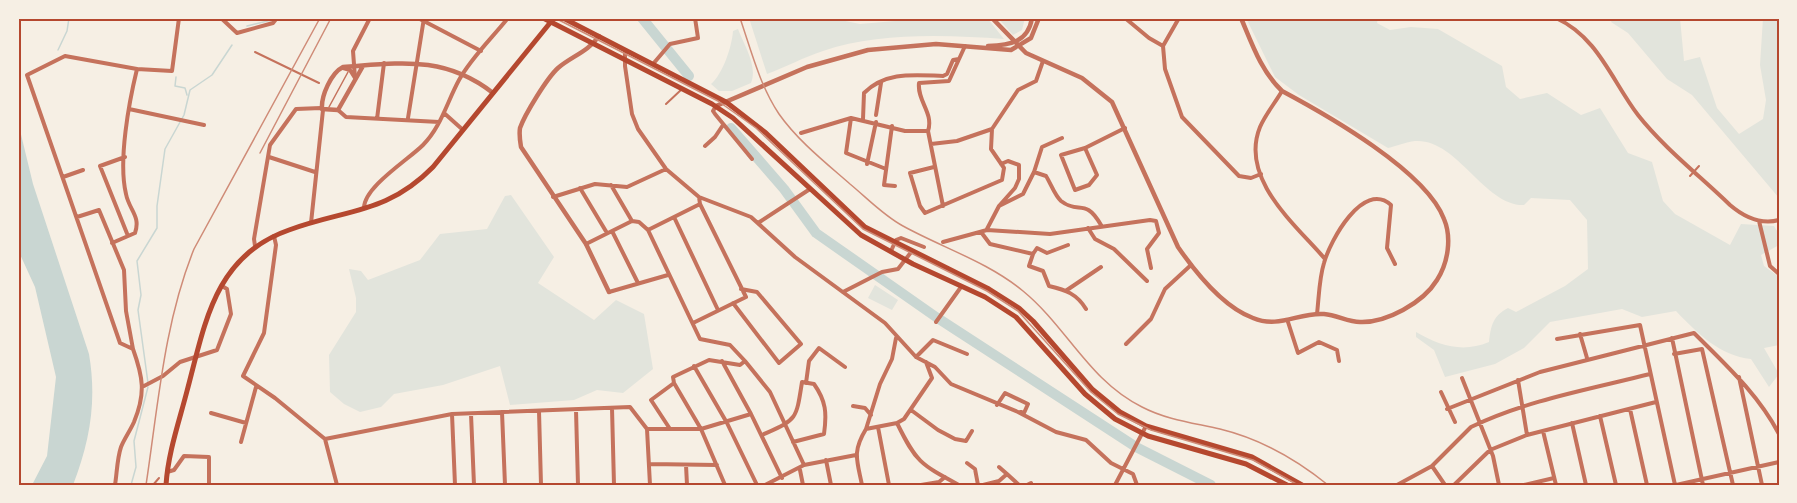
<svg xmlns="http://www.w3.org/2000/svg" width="1797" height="503" viewBox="0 0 1797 503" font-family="Spectral,serif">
<rect width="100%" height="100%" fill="#f6efe4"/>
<path fill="#e2e4dc" d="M749,18H831L860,24L930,18L988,19L1004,39C948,35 877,32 823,51C804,57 786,67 767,74Z
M998,18H1025L1022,30L1013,35Z
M1246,18H1378L1377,23L1390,30L1411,27L1438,29L1502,66L1506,87L1520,99L1547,93L1581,115L1600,108L1628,153L1652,162L1663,201L1675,214L1730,245L1741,224L1774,226L1779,234V245L1761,255L1764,266L1779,277V345L1764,348L1779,374L1769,387L1751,359C1720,356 1697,333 1676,311L1642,317L1622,309L1550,322L1524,348L1495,364L1445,377L1434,350L1416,337V332C1440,346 1463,353 1489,342C1491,325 1493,316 1508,308L1516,312L1565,286L1588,269L1587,220L1570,200L1531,198L1524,205C1484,206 1457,138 1415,141C1406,142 1396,146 1388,148L1299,95L1275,77Z
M1613,18H1680L1684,61L1700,57L1717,108L1739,134L1763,119L1766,100L1760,65L1763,18H1779V198L1692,95L1667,79L1628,33L1611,22Z
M738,29C744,45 758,66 751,83L732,91H719L711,84C723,74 732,46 733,31Z
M511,195L554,257L538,283L594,320L616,300L644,314L653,369L623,393L597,390L574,400L510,405L500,366L443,385L394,394L381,407L360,412L344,404L330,392L329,355L356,312V298L349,269L361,271L368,280L420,260L440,234L487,229L505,196Z
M875,285L898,300L892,310L868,298Z"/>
<path fill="#c9d6d2" d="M18,122L33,184L89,354C97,401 90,441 73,485H32L47,456L56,377L35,287L18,250Z"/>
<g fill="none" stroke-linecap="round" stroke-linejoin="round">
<path stroke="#c9d6d2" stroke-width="1.5" d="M247,26L272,20
M58,50L67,31L69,18
M176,77L175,86L185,88L187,95
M148,383L138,310L141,295L137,261L157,228V206L165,149L184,115L190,90L212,75L232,45
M131,485L136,467L134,441L148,387"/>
<path stroke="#c9d6d2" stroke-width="10" d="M642,18L689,76
M731,128L784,189L816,233L936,317L1136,447L1211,485"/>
<path stroke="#c5725c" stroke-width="1.5" d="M329,107L348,72"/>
<path stroke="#c5725c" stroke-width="2" d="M255,52L319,83
M666,104L682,89
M1690,176L1699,166
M153,485L159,478"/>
<path stroke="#c5725c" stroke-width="4" d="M221,18L237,33L273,23L277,18
M418,18L481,51
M845,18H891
M1125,18L1149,38L1163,46
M1179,18L1163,46L1165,69L1182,117L1239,176L1251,178L1261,174
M1556,18C1598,37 1612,81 1638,115C1664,148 1700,176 1730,205C1744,217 1760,225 1779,220
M625,51V66L632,114L638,129L666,169L699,197L751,217L795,257L885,323L916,357L935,367L951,384L1018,412L1056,432L1086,440L1111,463L1133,474L1137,485
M653,64L670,44L698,38L695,18
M343,68L350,70L355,78
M355,78L353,51L370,18
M1282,91C1275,103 1265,115 1260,127C1239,179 1296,225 1325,259
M716,106L713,111L715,114L752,159
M129,109L204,125
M338,110L346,117L439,122
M444,113L463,130
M876,115L881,83
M408,118L424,18
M851,118L846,153L886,169
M377,119L384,63
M863,119L864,93C886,71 914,75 943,76L947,74L953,60L959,59
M892,126L884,185L895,186
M928,131L943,206
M801,133L851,118L905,131H928C934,113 917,101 919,83L949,81L965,46
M931,144L957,141L992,129
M705,146L715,137L723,125
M1085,148L1097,175L1089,185L1075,190L1061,155L1085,148L1125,128
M125,157L100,166L128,236
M269,157L315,172
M867,164L876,122
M934,167L910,173L920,206L925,213L1002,180L1004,168L991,149L992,129L1018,90L1036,81L1043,61
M1034,172L1046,176C1051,184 1055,196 1061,201C1079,215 1085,197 1101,225
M63,177L83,170
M611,185L632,221L639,222L648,230L700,339L730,345L745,361L740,365L709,360L673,377L674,383L651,400L670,429
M580,188L607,233
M553,197L595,184L627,187L666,169
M999,206L1015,188L1019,179V165L1008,161L1001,164
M364,208C364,187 408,160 423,145C441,127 447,102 459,80C471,58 492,38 508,18
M77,217L99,210L124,270L126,311L133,349
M674,217L718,310
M1759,221L1770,266L1779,274
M311,223L323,110
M758,223L810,189
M1088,228L1095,239L1114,249L1147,281
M987,229L999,206L1023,194L1034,172L1042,147L1062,138
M648,230L700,204
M612,231L638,283
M981,232L990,244L1033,254L1037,248L1047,253L1068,245
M274,236L276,245L264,333L243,376L275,398L325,439L452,414L630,407L647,429
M943,242L987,230L1050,234L1150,220L1156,221L1159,233L1147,249L1151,268
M112,243L135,233C141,216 129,210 126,194C118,161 129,102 137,69
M586,244L632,221
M255,246L254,239L270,145L296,109L321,108
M891,251L896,240L901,238L924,247
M1033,254L1029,266L1043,271L1049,286C1066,290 1077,294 1086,309
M1067,290L1101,267
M609,292L668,275
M843,292L882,272L898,269L912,251
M733,303L779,363L801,344L757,292L741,289
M1317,314C1319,297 1319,279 1324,263C1330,241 1363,180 1391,205L1387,248L1395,264
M936,322L961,287
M1288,322L1298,353L1319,342L1337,350L1339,361
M693,323L746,297L700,204L699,197
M1580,334L1587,358
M1672,338L1703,485
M1557,339L1640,325L1675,485
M1126,344L1151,319L1165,289L1191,265
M1674,354L1702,349L1733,485
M916,357L933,340L967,354
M722,361L751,414L782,478
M745,361L770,392L804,465
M926,362L932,378L904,419L897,423C916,462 920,464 959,485
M694,366L727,423L757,485
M1739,377L1762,485
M1462,378L1493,456L1499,485
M1518,380L1527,435
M674,383L701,429L725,485
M806,383L809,361L819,348L845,367
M144,386L163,376L180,362L217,350L231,314L227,289L222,286
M1441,392L1455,422
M997,405L1005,393L1028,404L1024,413L1021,412
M853,406L865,408L871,415
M612,408L614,485
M1447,409L1540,372L1694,333C1726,365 1758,394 1779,434
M1630,409L1647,485
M576,410L578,485
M911,410L938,430L955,439L966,441L972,431
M539,411L541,485
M502,412L505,485
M211,413L246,423
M452,414L455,485
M471,414L474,485
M1600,416L1616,485
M1572,423L1586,485
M878,427L889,485
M647,429H701L751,414
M647,429L650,485
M866,429L880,384L892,359L896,338
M1543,431L1556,485
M762,435C797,419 796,421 802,382L814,384C826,401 827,413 824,434L793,442
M325,439L337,485
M241,442L256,387
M826,460L831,485
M967,463L975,469L978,485
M650,464L717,465
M686,465L687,485
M1432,466L1471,427C1527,400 1591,389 1650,374
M999,467L1007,474
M800,470L803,485
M167,472L174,470L184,456L209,457V485
M115,485C117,473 117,459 121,447C124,439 130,431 134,422C146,393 143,377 133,349L120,343L27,75L65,56L137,69L172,71L179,18
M765,485L804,465L856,455
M862,485C857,460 852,452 866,429L897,423
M921,485L939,482L945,477
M983,485L999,481L1007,474L1019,485
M1027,485L1031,483
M1115,485L1146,426
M1397,485L1432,466L1445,485
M1454,485L1490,450L1527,435L1656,402
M1524,485L1554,478
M1676,485L1779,462"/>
<path stroke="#c5725c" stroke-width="4.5" d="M992,18L1026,53L1082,78L1112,102L1178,247C1196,273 1223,307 1253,318C1279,329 1299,312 1324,314C1337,315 1348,322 1360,322C1386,323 1423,303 1437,280C1448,263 1452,238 1444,219C1426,171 1327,115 1282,91C1261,71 1252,44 1241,18
M599,36C588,52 572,56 558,68C547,78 525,114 520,128C519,134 520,141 521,147L586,244L609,292
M988,46C1009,45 1028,43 1032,18
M363,66L338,110L322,109C321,96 331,73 343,67C400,63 444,55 493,93
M716,106L807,67L868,50L936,44L1011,50L1031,38L1039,18"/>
<path stroke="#b5482f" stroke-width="5" d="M543,18L712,104L733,118L861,235L913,264L985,297L1016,317L1085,394L1115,419L1148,436L1246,464L1287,485
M563,18L726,102L766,133L865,227L989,289L1019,308L1033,321L1092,389L1120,412L1146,426L1252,457L1302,485"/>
<path stroke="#b5482f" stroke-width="5" d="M166,485C168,453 179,422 187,391C205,324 214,256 289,230C346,209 387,214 433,167L554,18"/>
<path stroke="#cf8b77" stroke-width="1.5" d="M555,18L718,101L756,128L863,229L987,291L1018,311L1091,392L1118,414L1151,430L1253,460L1298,485
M740,18C751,50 760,86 779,114C798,141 826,163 850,184C867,198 884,216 903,226C943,248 988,262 1023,291C1067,327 1089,381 1142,407C1167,420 1194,423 1220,429C1261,439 1296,459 1328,485
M260,153L331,18
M146,485C158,406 164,323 194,249L320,18"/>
</g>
<rect width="1797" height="503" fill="none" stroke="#f6efe4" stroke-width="39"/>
<rect x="20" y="20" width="1758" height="464" fill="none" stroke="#b5482f" stroke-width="2"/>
</svg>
